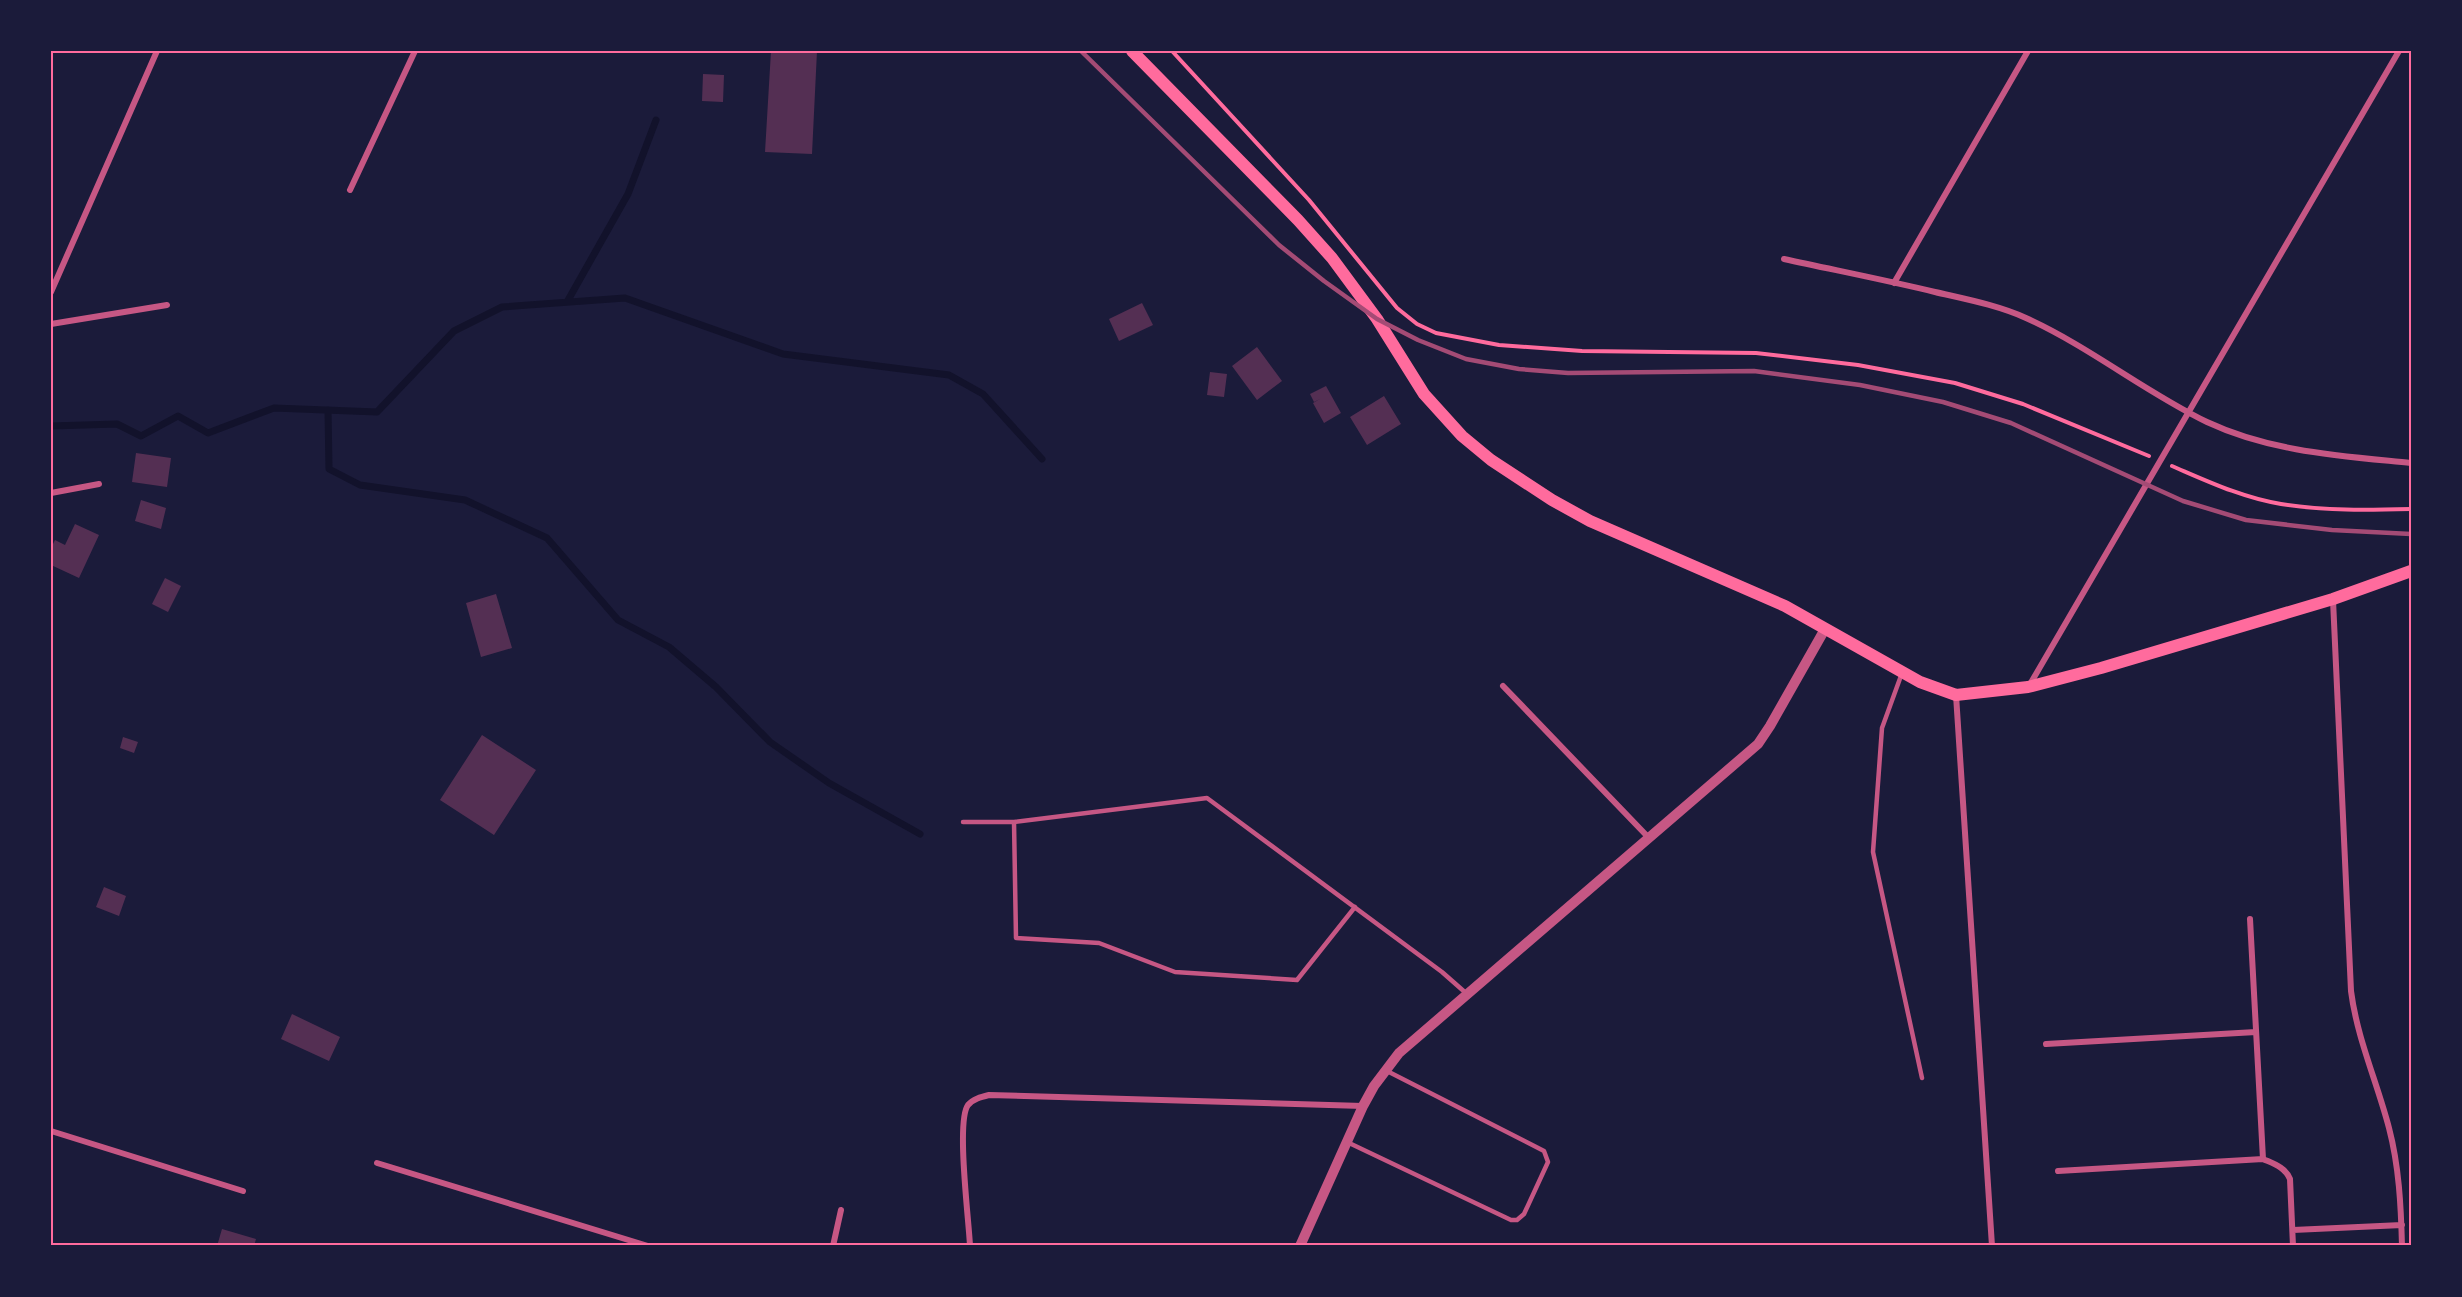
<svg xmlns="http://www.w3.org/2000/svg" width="2462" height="1297" viewBox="0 0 2462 1297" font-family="'Fira Sans',sans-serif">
<rect width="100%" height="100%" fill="#1b1b3a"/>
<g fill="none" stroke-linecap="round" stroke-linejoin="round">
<path stroke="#12122b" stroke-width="7" d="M567,302L628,194L656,120
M328,410L329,469L360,485L465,500L547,538L618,620L669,647L716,687L770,742L829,783L920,834
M51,426L117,424L141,436L178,416L208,433L274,408L377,412L454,331L502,307L625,298L783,354L949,375L983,394L1042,459"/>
</g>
<path fill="#542f53" d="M771,51H817L812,154L765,152Z
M703,74L724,75L723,102L702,101Z
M1142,303L1153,325L1119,341L1109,319Z
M1257,347L1282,381L1257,400L1232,366Z
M1210,372L1227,374L1224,397L1207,395Z
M1326,386L1341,413L1324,423L1313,403L1320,399L1314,402L1310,394Z
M1384,396L1401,424L1367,445L1350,417Z
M136,453L171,458L167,487L132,482Z
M141,500L166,508L161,529L135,521Z
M75,524L99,535L79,578L51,565V548L55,540L65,545Z
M165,578L181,586L168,612L152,604Z
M496,594L512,648L481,657L466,603Z
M482,735L536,770L494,835L440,800Z
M123,737L138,742L134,753L120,748Z
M104,887L126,896L119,916L96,907Z
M292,1014L340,1037L329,1061L281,1039Z
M222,1229L256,1239L254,1246H217Z"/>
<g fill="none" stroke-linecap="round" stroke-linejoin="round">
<path stroke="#ff6b9d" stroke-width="4" d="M1172,51L1309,200L1397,308L1417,324L1436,333L1499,345L1582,351L1756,353L1858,365L1955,383L2023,404L2149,456
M2172,466C2207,481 2243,498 2281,504C2324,511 2368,510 2411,509"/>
<path stroke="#c65784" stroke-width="4.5" d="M1902,673L1882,728L1873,852L1922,1078
M963,822H1014L1207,798L1442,972L1467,994
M1014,822L1016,938L1099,943L1175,972L1297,980L1355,907
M1347,1142L1511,1220H1517L1524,1214L1548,1162L1544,1151L1387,1071"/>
<path stroke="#c65784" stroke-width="6" d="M350,190L415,51
M1784,259C1834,270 1885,280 1935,292C1965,299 1997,305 2026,318C2090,347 2145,392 2207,422C2271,452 2342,456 2411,463
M1894,283L2028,51
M51,292L157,51
M51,324L167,305
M51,493L99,484
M2333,600L2351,991C2357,1038 2377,1082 2389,1128C2399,1166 2401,1206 2402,1246
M1503,686L1649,838
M2029,686L2399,51
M1956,695L1992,1246
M2250,919L2263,1159C2274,1164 2285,1167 2290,1179L2293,1246
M2046,1044L2256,1032
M51,1131L243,1191
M377,1163L648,1246
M2058,1171L2263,1159
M2293,1230L2402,1225
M833,1246L841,1210
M970,1246C969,1221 956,1121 968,1105C973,1099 981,1097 989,1095L1363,1106"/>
<path stroke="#c65784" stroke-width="10" d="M1300,1246L1363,1106L1374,1086L1399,1053L1758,744L1770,726L1825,629"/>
<path stroke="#ff6b9d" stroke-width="12" d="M1132,51L1298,220L1332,258L1377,319L1424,394L1462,436L1491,460L1552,500L1590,521L1785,606L1920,682L1956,695L2028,687L2101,668L2333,599L2411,571"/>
<path stroke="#a44b75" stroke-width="4.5" d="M1081,51L1279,245L1324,281L1377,319L1418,340L1466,359L1519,369L1568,373L1754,371L1860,385L1943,402L2011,423L2183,501L2246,520L2332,530L2411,534"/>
</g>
<rect width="2462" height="1297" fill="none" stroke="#1b1b3a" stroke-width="105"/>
<rect x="52" y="52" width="2358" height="1192" fill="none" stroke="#ff6b9d" stroke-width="2"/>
</svg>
